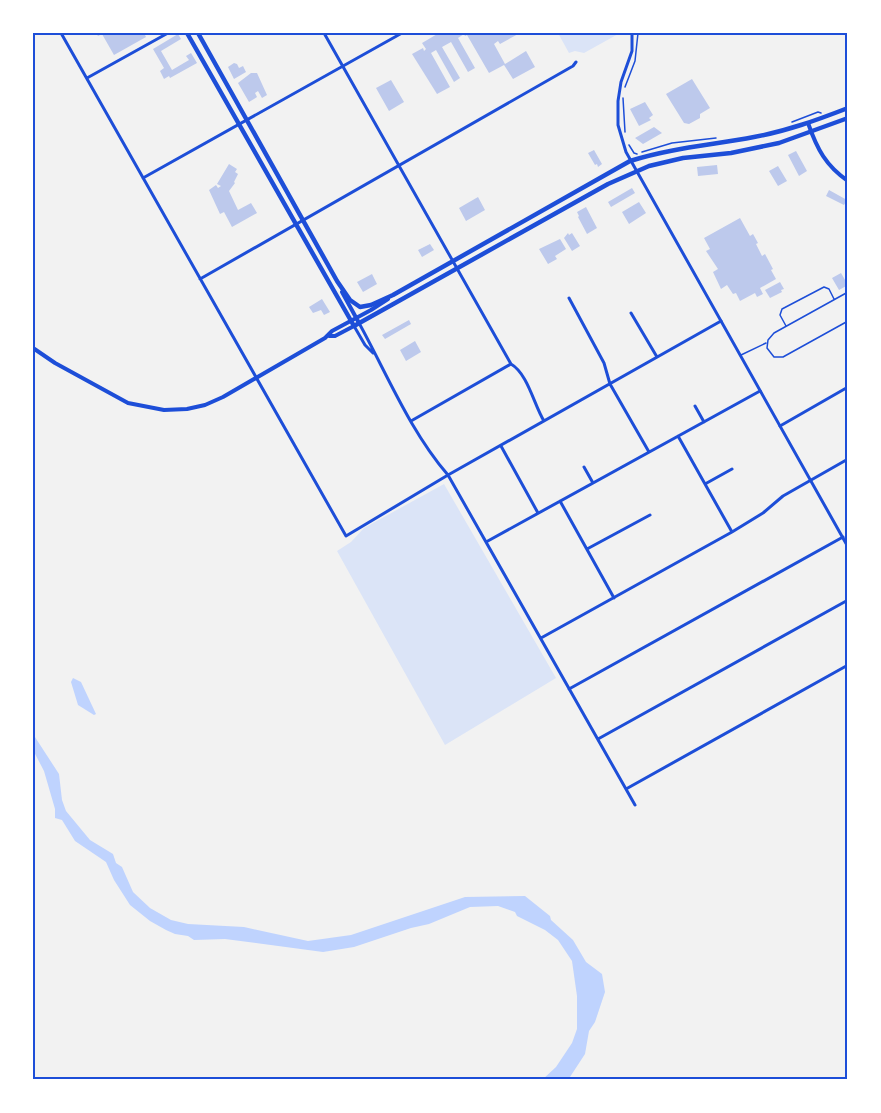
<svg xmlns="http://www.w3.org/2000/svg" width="881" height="1113" viewBox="0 0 881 1113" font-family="Manrope,sans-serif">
<rect width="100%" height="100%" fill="#f2f2f2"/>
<path fill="#dbe4f7" d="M558,33H620L584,53L575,51L569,53Z
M444,484L556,678L445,745L337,551L351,542L364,528Z"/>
<path fill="#bfd3fe" d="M73,678L81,682L96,714L94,715L78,705L71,682Z
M33,734L59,774L62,800L66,811L90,840L113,854L116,863L122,867L133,892L150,908L171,920L188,924L244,927L308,941L351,935L465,897L525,896L550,916L551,920L573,940L586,962L602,974L605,992L595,1022L589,1031L585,1054L568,1080H542L556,1067L572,1043L577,1029V996L572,961L558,940L545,930L517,916L515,912L498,906L470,907L429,924L411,928L354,947L323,952L225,939L194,940L188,936L175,934L166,930L150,921L130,905L114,880L106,862L75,841L62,820L55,818V809L44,771L33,750Z"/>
<path fill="#bdc9ec" d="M96,33H144L146,37L114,55L102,34L98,36Z
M439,33H456L457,35L461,33H520L500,44L498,41L494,44L505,64L526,51L535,67L513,79L504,65L489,73L467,35L465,36L464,34L458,38L475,68L468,72L451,42L442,47L460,78L454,82L436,50L431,53L450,87L437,94L412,54L423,48L424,51L426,49L422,43Z
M178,34L181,39L161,51L172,70L189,60L186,56L191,53L197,63L170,78L169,76L164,79L160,71L164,68L153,49Z
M234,63L237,64L239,68L243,66L246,72L234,79L228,67Z
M251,73H257L267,95L262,98L258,91L255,93L257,97L249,102L238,83Z
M692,79L710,108L700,114V118L689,124L684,123L666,94Z
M391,80L404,102L389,111L376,88Z
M645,102L653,115L649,118L651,120L639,126L630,109Z
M654,127L662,133L643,144L635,138Z
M594,150L602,164L598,167L597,164L595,165L588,153Z
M796,151L807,171L799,176L788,155Z
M229,164L237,169L235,172L238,174L234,182L235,183L229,191L238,210L251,203L257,213L232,227L224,212L220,214L209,190L216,185L218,188L221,186L217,184Z
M717,165L718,174L698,176L697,167Z
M778,166L787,181L778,186L769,171Z
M632,188L635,193L611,207L608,202Z
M829,190L847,200L844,205L826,196Z
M478,197L485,210L466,221L459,208Z
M639,202L646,213L629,224L622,212Z
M586,207L597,228L587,234L578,217L579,216L577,212Z
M740,218L750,236L753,234L758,243L756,244L762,256L765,254L773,269L771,270L776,279L760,288L763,294L757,297L755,293L740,301L736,293L733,294L727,285L721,289L713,272L718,269L706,251L710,249L704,238Z
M568,233L569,235L572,233L580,246L572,251L564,238Z
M560,239L566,249L555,256L557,259L548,264L539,249Z
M430,244L434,250L422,257L418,250Z
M841,273L848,285L839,290L832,278Z
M372,274L377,284L363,292L357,282Z
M780,282L784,289L781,290L782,292L770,298L765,290Z
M322,299L330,312L324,315L321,310L313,313L309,307Z
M409,320L411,324L385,339L382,335Z
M415,341L421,352L406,361L400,350Z"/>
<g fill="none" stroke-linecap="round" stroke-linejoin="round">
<path stroke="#1d4ed8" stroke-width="1.5" d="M625,87L635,61L638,33
M623,98L625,132
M792,122L818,112L821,113
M629,145L634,153L637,154
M642,152L672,143L716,138"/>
<path stroke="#1d4ed8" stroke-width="1.5" d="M848,292L774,333L768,340L767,348L774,357H783L848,321
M786,326L780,315L782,309L824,287L829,289L834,299
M741,355L766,343"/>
<path stroke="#1d4ed8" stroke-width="3" d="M61,33L346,536L448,475L721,321
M324,33L511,364C528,374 534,405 544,421
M33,59V60
M87,78L168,33
M143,178L402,33
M200,279L573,66L576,62
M569,298L604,363L610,384L649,452
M631,313L657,357
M359,323C387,374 410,431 448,475L635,805
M354,326L365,345L373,353
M695,406L704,422
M411,421L511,364
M780,426L848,387
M678,436L732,532
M501,446L538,513
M584,467L593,483
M705,484L732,469
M560,501L614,598
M486,542L760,391
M587,549L650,515
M541,638L732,532L763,513L783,496L848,459
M569,689L843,537
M598,739L848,600
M626,789L848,665"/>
<path stroke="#1d4ed8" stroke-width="3" d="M632,33V51L621,82L618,101V125L626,152L848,547"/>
<path stroke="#1d4ed8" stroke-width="4" d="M808,123C817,149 826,166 848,181
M342,292L359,323
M329,336H335L354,326
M33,348L55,363L128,403L164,410L187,409L205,405L223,397L325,338L332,331L371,310L388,299"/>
<path stroke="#1d4ed8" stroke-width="4.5" d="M187,33L354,326L608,184L649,166L683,158L731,153L779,143L848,118
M198,33L337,281L350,300L360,307L371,305L393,295L630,161C671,148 712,145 754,137C787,131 817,120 848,108"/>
</g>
<rect width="881" height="1113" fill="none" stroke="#ffffff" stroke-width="69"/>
<rect x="34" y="34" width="812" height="1044" fill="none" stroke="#1d4ed8" stroke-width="2"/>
</svg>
